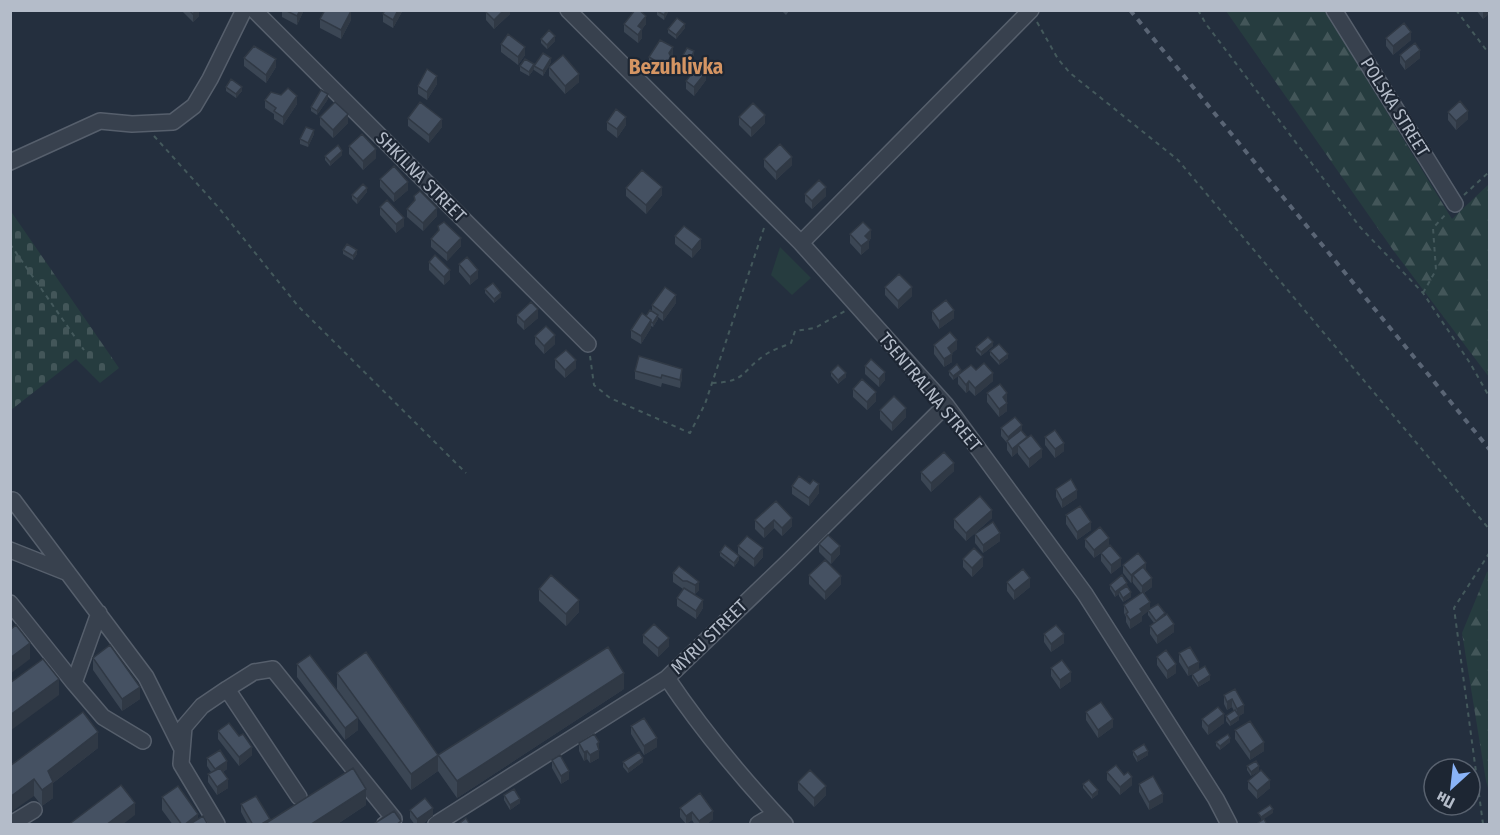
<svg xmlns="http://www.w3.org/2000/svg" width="1500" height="835" viewBox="0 0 1500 835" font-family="'Fira Sans Condensed',sans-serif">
<defs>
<pattern id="forest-firs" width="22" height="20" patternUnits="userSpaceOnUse" patternTransform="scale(1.5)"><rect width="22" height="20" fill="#263c3f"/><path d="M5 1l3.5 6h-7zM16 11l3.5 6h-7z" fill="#435659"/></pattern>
<pattern id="cemetery-stones" width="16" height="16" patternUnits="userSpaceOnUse" patternTransform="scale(1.5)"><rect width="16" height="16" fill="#263c3f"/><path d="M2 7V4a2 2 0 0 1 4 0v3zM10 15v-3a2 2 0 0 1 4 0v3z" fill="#435659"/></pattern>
</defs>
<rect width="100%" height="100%" fill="#242f3e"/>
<path fill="#263c3f" d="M780,247L811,278L792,295L771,275Z"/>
<path fill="url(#forest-firs)" d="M1226,11H1325L1452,219L1489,184V377L1393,250Z
M1489,571H1490L1489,791L1486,781L1462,633L1487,572Z"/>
<path fill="url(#cemetery-stones)" d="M10,210L119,368L100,383L76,359L11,410Z"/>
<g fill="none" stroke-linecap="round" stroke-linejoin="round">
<g stroke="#565f6c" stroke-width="18">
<path id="minor" d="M254,10L588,344
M568,10L801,243L946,405L1085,594L1216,799L1229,824
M1334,10L1455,204
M10,162L100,121L132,124L173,122L194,106L210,79L244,10
M801,243L1031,10
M10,502L13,500L146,677L182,749
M10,550L68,573
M10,603L74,683L99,613
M667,678C702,730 742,778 785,824
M74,683L103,717L143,741
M227,689L254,672L273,669L394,819L385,824
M11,824L34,810
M217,824L181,764L184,727L202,706L227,689L299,797
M436,824L667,678L789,561L946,405
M758,824L775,814"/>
</g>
<path stroke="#44595c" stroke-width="2" stroke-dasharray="4.5 4.5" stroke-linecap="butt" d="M1198,10L1206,24L1360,227L1423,293L1470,363L1490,398
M1456,10L1490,55
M1037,22L1058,59L1070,73L1178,160L1490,530
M154,136L219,208L298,306L466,473
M1464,195L1490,171
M10,244L84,350
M1423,293L1436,270L1433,228L1446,214
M590,356L594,385L610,398L690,433L705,404L765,225
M712,383C747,382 741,371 765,355C772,350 782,347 791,343L795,331L815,328L845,311
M1483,824L1454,608L1490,552"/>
<use href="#minor" stroke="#38414e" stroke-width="15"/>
<path stroke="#5a6575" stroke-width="4" stroke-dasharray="6 6" stroke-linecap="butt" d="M1130,10L1490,450"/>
</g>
<path fill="#3b4654" d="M181,10H199V16L193,22Z
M282,10H304L297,25L282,17Z
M403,10L393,28L383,22V14Z
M510,10V14L494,29L486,20V12Z
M669,10L664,20L657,15V11Z
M781,10H790L786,15Z
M1476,10H1490V13L1483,19Z
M320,19L351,20L341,39L320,28Z
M624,24H646L642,29V38L638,43L624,32Z
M685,28L676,39L668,33V29Z
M1386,38L1411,40L1393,55L1386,46Z
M541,39L555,41L547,49L541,43Z
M501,44L525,55L518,65L501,52Z
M1400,55L1420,58L1405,70L1400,63Z
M673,56L671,59V65L664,74L649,65V57Z
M694,56L689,67L681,64V59Z
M244,58L276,67L266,83L244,66Z
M551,62L543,76L534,70V66Z
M520,66L534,69L529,76L520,71Z
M549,67L579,82L565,94L549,76Z
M706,80L694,96L686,89V81Z
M437,84L427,100L418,94V86Z
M226,87L242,91L236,98L226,91Z
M328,99L317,115L311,111V107Z
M265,100L297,104L283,125L274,119V114L265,108Z
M1448,112L1468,119L1456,130L1448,120Z
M320,117L348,123L333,138L320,125Z
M739,117L765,123L751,137L739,125Z
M408,118L442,127L429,143L408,126Z
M607,122L626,125L617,138L607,130Z
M314,134L308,147L300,144V139Z
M349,146L376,158L363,170L349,154Z
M342,155L330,166L325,160V156Z
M764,159L792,165L776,180L764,167Z
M380,179L408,190L394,202L380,187Z
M626,188L662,195L646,214L626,196Z
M367,192L357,204L352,199V195Z
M805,194L826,196L812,209L805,202Z
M414,196L437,216L423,231L407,217V209L414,202Z
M380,207L404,226L396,233L380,215Z
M438,226L461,246L447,261L431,247V239L438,232Z
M850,234L871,238L869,241V248L861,255L850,243Z
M675,236L701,248L692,258L675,244Z
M343,250L357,254L353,260L343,254Z
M429,262L450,279L444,285L429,270Z
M459,264L478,278L470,285L459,272Z
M885,287L912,296L898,309L885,295Z
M485,289L501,297L494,303L485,293Z
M676,303L663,321L658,317V319L653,327L651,326V328L641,344L631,338V330L652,311V305Z
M932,311L954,318L939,329L932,319Z
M517,315L538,318L524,330L517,323Z
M535,336L555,344L544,354L535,344Z
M934,345L957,349L951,354L952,362L944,367L934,354Z
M993,346L981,356L976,351V347Z
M990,351L1008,358L999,365L990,355Z
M555,359L576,368L565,378L555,368Z
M865,366L885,380L879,387L865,374Z
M976,370L993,381L975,396L969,390L966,393L958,384V376L953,380L949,375V371L961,373Z
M635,371L682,378L680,388L662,383L661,387L635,379Z
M831,372L846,377L838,384L831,376Z
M853,389L876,401L867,410L853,397Z
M987,393L1007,401L1006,402L1007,411L999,417L987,402Z
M880,410L906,417L892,431L880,419Z
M1001,428L1022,431L1027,439L1042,457L1029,468L1018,454V452L1012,457L1007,450V443L1001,436Z
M1045,437L1064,451L1055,458L1045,445Z
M954,471L931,492L921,480V472Z
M792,486L819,493L809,506L792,494Z
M1056,489L1077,498L1062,508L1056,497Z
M776,501L792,526L782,536L774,528L764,538L755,529V520Z
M1066,515L1091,530L1077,540L1066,524Z
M992,518L966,541L954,528V519Z
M975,534L1000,541L983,553L975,543Z
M1085,539L1109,546L1121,566L1111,574L1101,561V553L1094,558L1085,547Z
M819,544L840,554L831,564L819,552Z
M738,546L763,557L754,567L738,554Z
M720,552L739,560L734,567L720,556Z
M963,559L983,566L972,577L963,567Z
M1123,565L1146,571L1152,587L1144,593L1150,609L1165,616L1174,632L1157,644L1150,634V626L1154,623L1148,615V611L1142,616V621L1130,629L1126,622V617L1124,613V605L1141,593L1133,583V581L1131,583L1123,573Z
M679,566L699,590L695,594L686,589L703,608L696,619L677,606V598L683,589L673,582V573Z
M809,575L841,584L825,600L809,584Z
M1007,582L1030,587L1014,600L1007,591Z
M1110,585L1127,586L1131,597L1123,602L1119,596V594L1115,597L1110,589Z
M539,589L579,612L566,626L539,601Z
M1044,634L1064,643L1051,652L1044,642Z
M643,635L669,646L658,657L643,643Z
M1179,653L1199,670L1210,680L1198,687L1192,678V674L1188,676L1179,662Z
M1157,657L1176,673L1167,679L1157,665Z
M93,658L140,699L122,711L93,670Z
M297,664L358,730L345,740L297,677Z
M1051,668L1071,681L1060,689L1051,676Z
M337,673L438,771L411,790L337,689Z
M624,689L457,798L438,771V755Z
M1235,689L1244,713L1239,716V720L1230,726L1226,721V716L1234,711L1232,707L1227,710L1224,704V695Z
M1086,712L1113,727L1098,738L1086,720Z
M1202,719L1224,723L1208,735L1202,727Z
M631,726L657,747L644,755L631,734Z
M1235,730L1264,751L1250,760L1235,739Z
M218,731L252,755L239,766L218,739Z
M1216,742H1230L1220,750L1216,746Z
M579,743L599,748V758L590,763L587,759L584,761L579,751Z
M98,748L53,783V798L42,806L10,766Z
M1133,751L1148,755L1137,762L1133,755Z
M207,758L227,769L223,772L228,788L217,795L208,782V774L211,772L207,766Z
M552,760L569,779L561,784L552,768Z
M623,762H643L628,773L623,767Z
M1247,766L1259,771L1251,776L1247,770Z
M1107,772L1124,775L1132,785L1120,795L1107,780Z
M1248,781L1270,788L1257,799L1248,789Z
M798,782L826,795L814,807L798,790Z
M1083,784L1098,794L1092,799L1083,788Z
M1139,784L1163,802L1149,810L1139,792Z
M504,795L520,803L510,810L504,800Z
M162,797L198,819L208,825H173L162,810Z
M241,804L270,820L366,805L336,825H248L241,812Z
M680,808L713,819L706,825H695L692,820L686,824L680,817Z
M410,810L433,816L421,825H415L410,818Z"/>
<path fill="#303945" d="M196,10H199V16L193,22V14Z
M300,10H304L297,25V16Z
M398,10H403L393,28V20Z
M504,10H510V14L494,29V20Z
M667,10H669L664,20V15Z
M1490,10V13L1483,19V11Z
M351,11V20L341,39V30Z
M646,16V24L638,34V26Z
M685,24V28L676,39V35Z
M642,29V38L638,43V35Z
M1411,32V40L1393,55V46Z
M555,36V41L547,49V45Z
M525,47V55L518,65V57Z
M673,47V56L671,59V65L664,74V66Z
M1420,50V58L1405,70V62Z
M694,51V56L689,67V63Z
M551,58V62L543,76V71Z
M276,59V67L266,83V75Z
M534,64V69L529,76V72Z
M706,72V80L694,96V87Z
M579,74V82L565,94V86Z
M437,76V84L427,100V92Z
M242,87V91L236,98V94Z
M328,94V99L317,115V111Z
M297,96V104L283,125V117Z
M1468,111V119L1456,130V121Z
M348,114V123L333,138V130Z
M765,115V123L751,137V128Z
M626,117V125L617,138V129Z
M442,119V127L429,143V135Z
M314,130V134L308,147V143Z
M376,149V158L363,170V161Z
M342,151V155L330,166V162Z
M792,157V165L776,180V172Z
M408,182V190L394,202V194Z
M662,187V195L646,214V205Z
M826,187V196L812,209V201Z
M367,188V192L357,204V199Z
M437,208V216L423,231V223Z
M404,218V226L396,233V224Z
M871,230V238L869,241V248L861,255V246L865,236Z
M461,238V246L447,261V253Z
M701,239V248L692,258V250Z
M357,250V254L353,260V256Z
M450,270V279L444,285V277Z
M478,270V278L470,285V277Z
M912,287V296L898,309V301Z
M501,293V297L494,303V299Z
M676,295V303L663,321V313Z
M538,309V318L524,330V322Z
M954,310V318L939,329V321Z
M658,315V319L653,327V323Z
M651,320V328L641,344V336Z
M555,335V344L544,354V346Z
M957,340V349L949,356L952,354V362L944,367V359L948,348Z
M993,342V346L981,356V352Z
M1008,354V358L999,365V361Z
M576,360V368L565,378V370Z
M682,369V378L680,388V380Z
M961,370V374L953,380V376Z
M885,372V380L879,387V379Z
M846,373V377L838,384V380Z
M993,373V381L975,396V388Z
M969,381V390L966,393V385Z
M876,392V401L867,410V402Z
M1007,393V401L1003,405V397Z
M1007,403V411L999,417V409Z
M906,408V417L892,431V423Z
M1022,425V433L1008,443V437Z
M1027,437V445H1018V452L1012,457V449Z
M1064,443V451L1055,458V449Z
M1042,449V457L1029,468V459Z
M954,463V471L931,492V483Z
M819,484V493L809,506V498Z
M1077,490V498L1062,508V500Z
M992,510V518L966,541V533Z
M792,518V526L782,536V528Z
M774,520V528L764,538V529Z
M1091,522V530L1077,540V532Z
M1000,533V541L983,553V545Z
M1109,538V546L1094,558V550Z
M840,546V554L831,564V555Z
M763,548V557L754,567V559Z
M739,556V560L734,567V563Z
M983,557V566L972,577V568Z
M1121,558V566L1111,574V565Z
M1146,563V571L1133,575V581L1131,583V575Z
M841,576V584L825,600V592Z
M1030,578V587L1014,600V591Z
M1152,578V587L1142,594V586Z
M699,582V590L695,594V585Z
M1127,583V587L1119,591V594L1115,597V592Z
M1131,592V597L1123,602V598Z
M579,600V612L566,626V614Z
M703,600V608L696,619V611Z
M1150,602V610L1142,616V621L1130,629V620L1140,609Z
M1174,624V632L1157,644V636Z
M1064,634V643L1051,652V644Z
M669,638V646L658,657V648Z
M30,643V659L10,674V658Z
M1199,662V670L1188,676V668Z
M1176,664V673L1167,679V671Z
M1071,672V681L1060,689V680Z
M624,673V689L457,798V781Z
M1210,675V680L1198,687V683Z
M59,679V695L10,731V715Z
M140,687V699L122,711V699Z
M1232,699V707L1227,710V702Z
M1244,705V713L1239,716V720L1230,726V722L1237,717V709Z
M1224,714V723L1208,735V726Z
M358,718V730L345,740V728Z
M1113,719V727L1098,738V730Z
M98,732V748L53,783V798L42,806V790L48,771Z
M657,738V747L644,755V746Z
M1230,738V742L1220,750V746Z
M599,742V758L590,763V755Z
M1264,742V751L1250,760V752Z
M252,747V755L239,766V757Z
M587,751V759L584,761V752Z
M1148,751V755L1137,762V757Z
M438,755V771L411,790V774Z
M643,758V762L628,773V769Z
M227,761V769L215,777V769Z
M1259,766V771L1251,776V772Z
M569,771V779L561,784V776Z
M1132,777V785L1120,795V787Z
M34,779V796L10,813V797Z
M228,779V788L217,795V787Z
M1270,780V788L1257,799V791Z
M826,786V795L814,807V798Z
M366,789V805L336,825H310Z
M1098,790V794L1092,799V795Z
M1163,794V802L1149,810V802Z
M520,799V803L510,810V805Z
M135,803V815L122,825H106Z
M433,808V816L421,825H417V819Z
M1273,809V813L1261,821V817Z
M713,811V819L706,825H699V821Z
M692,812V820L686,824V816Z
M198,814V825H184Z"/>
<path fill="#455162" stroke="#303945" stroke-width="1.5" d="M189,10H196L193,14Z
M285,10H300L297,16Z
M325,10H349L351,11L341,30L320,19Z
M385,10H398L393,20L383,14Z
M488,10H504L494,20L486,12Z
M635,10H639L646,16L638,26L642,29L638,35L624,24Z
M657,10H667L664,15L657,11Z
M677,18L685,24L676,35L668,29Z
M1404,23L1411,32L1393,46L1386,38Z
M549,30L555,36L547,45L541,39Z
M508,34L525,47L518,57L501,44Z
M660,40L673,47L669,53L671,57L664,66L649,57Z
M1415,43L1420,50L1405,62L1400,55Z
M254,46L276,59L266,75L244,58Z
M687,48L694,51L689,63L681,59Z
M543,53L551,58L543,71L534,66Z
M563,55L579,74L565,86L549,67Z
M525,59L534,64L529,72L520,66Z
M698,65L706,72L694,87L686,81Z
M427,69L437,76L427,92L418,86Z
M231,79L242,87L236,94L226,87Z
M288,88L297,96L283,117L274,111L276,108L265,100L271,92L281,95Z
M321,90L328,94L317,111L311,107Z
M1460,101L1468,111L1456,121L1448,112Z
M335,102L348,114L333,130L320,117Z
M420,102L442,119L429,135L408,118Z
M753,103L765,115L751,128L739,117Z
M616,109L626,117L617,129L607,122Z
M306,127L314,130L308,143L300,139Z
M362,134L376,149L363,161L349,146Z
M780,144L792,157L776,172L764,159Z
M338,145L342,151L330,162L325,156Z
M394,166L408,182L394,194L380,179Z
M642,170L662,187L646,205L626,188Z
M819,180L826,187L812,201L805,194Z
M363,184L367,188L357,199L352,195Z
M420,191L437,208L423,223L407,209L415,200L414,196Z
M387,200L404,218L396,224L380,207Z
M444,222L461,238L447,253L431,239L439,230L438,226Z
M863,222L871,230L865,236L869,240L861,246L850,234Z
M684,226L701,239L692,250L675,236Z
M347,244L357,250L353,256L343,250Z
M435,255L450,270L444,277L429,262Z
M467,257L478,270L470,277L459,264Z
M899,274L912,287L898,301L885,287Z
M493,283L501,293L494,299L485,289Z
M665,287L676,295L663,313L652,305Z
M946,300L954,310L939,321L932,311Z
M531,302L538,309L524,322L517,315Z
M650,310L658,315L653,323L651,322V320L646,316Z
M642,313L651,320L641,336L631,330Z
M546,326L555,335L544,346L535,336Z
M950,332L957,340L948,348L952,354L944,359L934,345Z
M988,337L993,342L981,352L976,347Z
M999,344L1008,354L999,361L990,351Z
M566,350L576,360L565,370L555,359Z
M639,356L682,369L680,380L662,375L661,378L635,371Z
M871,359L885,372L879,379L865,366Z
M984,363L993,373L975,388L969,381L966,385L958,375L971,365L976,370Z
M957,364L961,370L953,376L949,371Z
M838,365L846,373L838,380L831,372Z
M862,379L876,392L867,402L853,389Z
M1000,384L1007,393L1003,397L1007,403L999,409L987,393Z
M894,396L906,408L892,423L880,410Z
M1015,417L1022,425L1008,437L1001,428Z
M1021,430L1027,437L1012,449L1007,441Z
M1055,430L1064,443L1055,449L1045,437Z
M1031,435L1042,449L1029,459L1018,445Z
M944,452L954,463L931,483L921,472Z
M799,476L810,484L813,480L819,484L809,498L792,486Z
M1071,479L1077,490L1062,500L1056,489Z
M980,496L992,510L966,533L954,519Z
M776,501L792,518L782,528L774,520L764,529L755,520Z
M1080,506L1091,522L1077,532L1066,515Z
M993,522L1000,533L983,545L975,534Z
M1100,527L1109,538L1094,550L1085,539Z
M828,535L840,546L831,555L819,544Z
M747,536L763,548L754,559L738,546Z
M725,545L739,556L734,563L720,552Z
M1110,545L1121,558L1111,565L1101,553Z
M974,548L983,557L972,568L963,559Z
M1138,553L1146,563L1131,575L1123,565Z
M825,560L841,576L825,592L809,575Z
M679,566L699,582L695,585L687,581H683L673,573Z
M1143,567L1152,578L1142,586L1133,575Z
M1023,569L1030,578L1014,591L1007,582Z
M551,575L579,600L566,614L539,589Z
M1122,575L1127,583L1115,592L1110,585Z
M1127,586L1131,592L1123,598L1119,591Z
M684,588L703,600L696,611L677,598Z
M1143,592L1150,602L1140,609L1142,612L1130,620L1126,614L1128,612L1124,605Z
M1158,604L1165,613L1156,621L1148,610Z
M1167,614L1174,624L1157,636L1150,626Z
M654,624L669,638L658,648L643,635Z
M16,625L30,643L10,658V630Z
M1056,625L1064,634L1051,644L1044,634Z
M110,645L140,687L122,699L93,658Z
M608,647L624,673L457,781L438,755Z
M1190,647L1199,662L1188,668L1179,653Z
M1166,650L1176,664L1167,671L1157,657Z
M366,652L438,755L411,774L337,673Z
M310,655L358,718L345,728L297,664Z
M43,659L59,679L10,715V683Z
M1062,660L1071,672L1060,680L1051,668Z
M1205,666L1210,675L1198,683L1192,674Z
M1235,689L1244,705L1237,709L1232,699L1227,702L1224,695Z
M1101,702L1113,719L1098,730L1086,712Z
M1218,707L1224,714L1208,726L1202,719Z
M1235,710L1239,716L1230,722L1226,716Z
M83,712L98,732L48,771L53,782L42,790L34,779L10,797V766Z
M644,718L657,738L644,746L631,726Z
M1250,721L1264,742L1250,752L1235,730Z
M229,723L239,736L243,734L252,747L239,757L218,731Z
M594,734L599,742L597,744L599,750L590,755L587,751L584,752L579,743Z
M1228,734L1230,738L1220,746L1216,742Z
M1144,744L1148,751L1137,757L1133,751Z
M220,750L227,761L215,769L207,758Z
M639,752L643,758L628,769L623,762Z
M560,755L569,771L561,776L552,760Z
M1256,761L1259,766L1251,772L1247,766Z
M1116,765L1124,775L1128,772L1132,777L1120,787L1107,772Z
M220,768L228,779L217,787L208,774Z
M353,768L366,789L310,825H263Z
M810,770L826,786L814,798L798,782Z
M1261,770L1270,780L1257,791L1248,781Z
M1153,776L1163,794L1149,802L1139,784Z
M1089,780L1098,790L1092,795L1083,784Z
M121,785L135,803L106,825H68Z
M178,786L198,814L184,825H182L162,797Z
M514,789L520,799L510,805L504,795Z
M700,793L713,811L699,821L692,812L686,816L680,808Z
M256,796L270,819L260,825H253L241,804Z
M425,798L433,808L417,819L410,810Z
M1270,805L1273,809L1261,817L1258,813Z
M394,811L401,821L396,825H372Z
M203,816L208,825H191L190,824Z
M466,818L470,825H461L460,823Z
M1264,819L1267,825H1255Z"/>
<g text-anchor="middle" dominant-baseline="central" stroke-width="4.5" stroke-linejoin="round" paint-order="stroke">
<g font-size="18" fill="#b4bcc9" stroke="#1d2633">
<text transform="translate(1395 107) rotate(58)">POLSKA STREET</text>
<text transform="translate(421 177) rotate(45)">SHKILNA STREET</text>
<text transform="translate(930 392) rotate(50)">TSENTRALNA STREET</text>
<text transform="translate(709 637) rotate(-44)">MYRU STREET</text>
</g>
<g font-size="21" font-weight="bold" fill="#d59563" stroke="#1d2633">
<text x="676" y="67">Bezuhlivka</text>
</g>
</g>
<rect width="1500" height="835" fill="none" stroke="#b4bcc9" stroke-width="24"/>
<g transform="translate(1452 787) rotate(207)"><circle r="28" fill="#1d2633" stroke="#59626f" stroke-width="1.5"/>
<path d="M0-4.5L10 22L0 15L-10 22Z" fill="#8ab4f8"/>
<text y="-9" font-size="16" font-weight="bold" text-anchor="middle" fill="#b4bcc9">Пн</text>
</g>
</svg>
